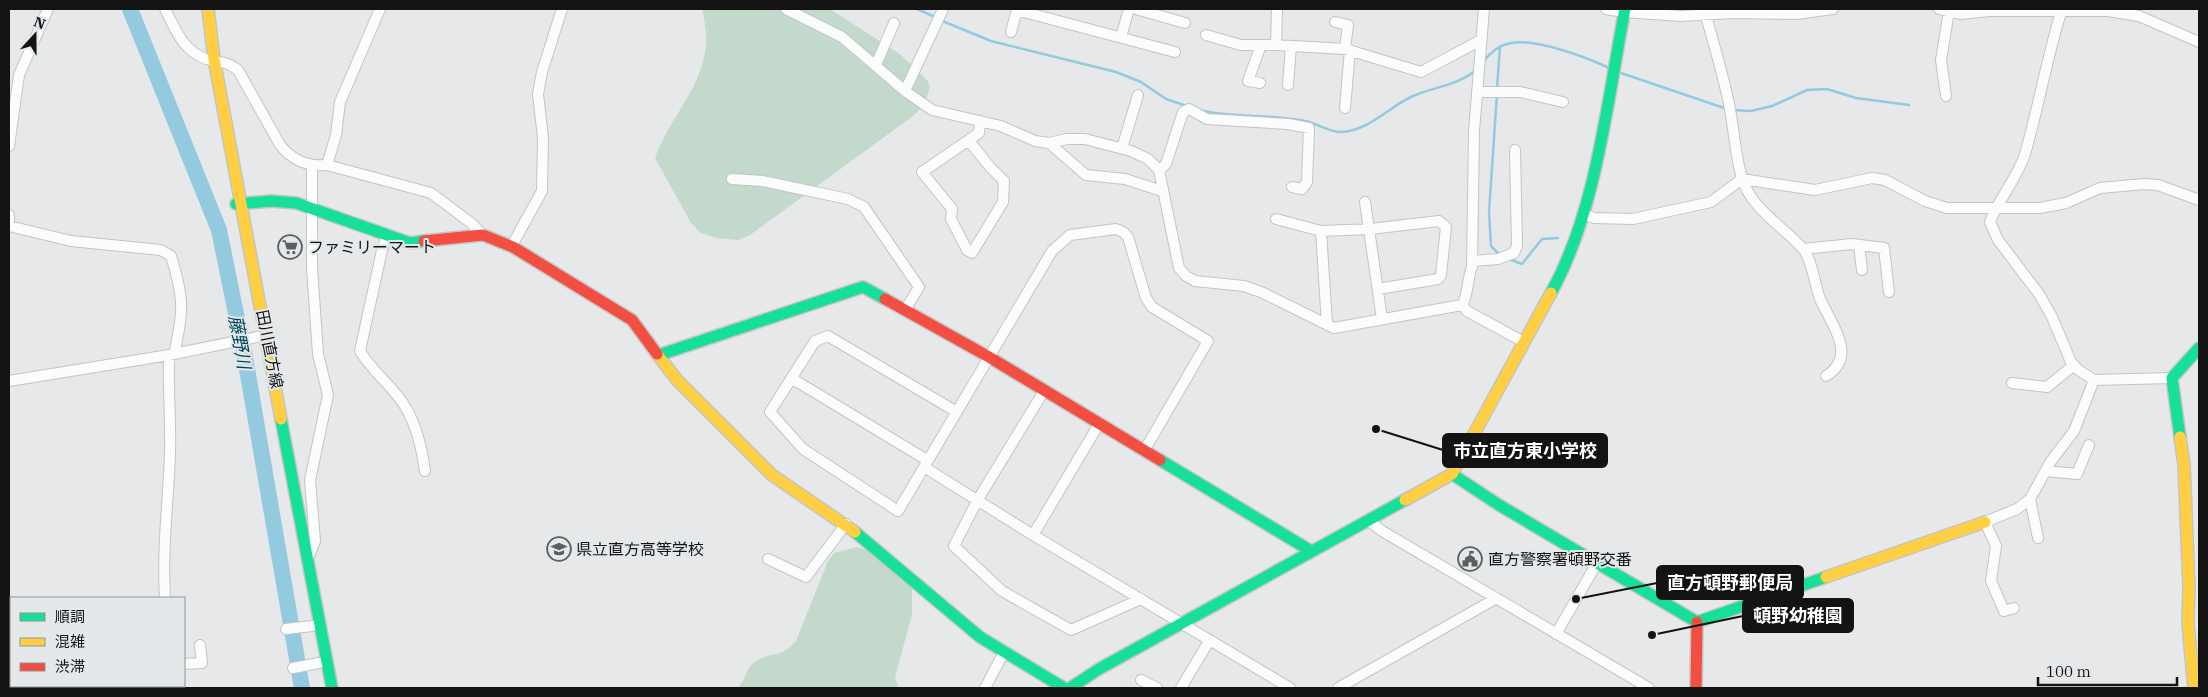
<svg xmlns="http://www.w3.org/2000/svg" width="2208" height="697" viewBox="0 0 2208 697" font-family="'IBM Plex Serif','Noto Sans JP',serif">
<rect width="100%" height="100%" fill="#e6e8e9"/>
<path fill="#c3d9cb" d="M702,9H830L901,55L927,80L930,87L924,105L913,116L750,235L738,240L717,238L701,233L691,223L655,158C668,121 699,91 705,52C708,38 705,22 702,9Z
M857,547L870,551L912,585V615L895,677L898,688H737C746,682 745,669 754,662C771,651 781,659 796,641L828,561L834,553Z"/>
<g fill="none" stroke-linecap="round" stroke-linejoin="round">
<path stroke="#94cae0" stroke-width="2.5" d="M917,9L935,17
M940,20L991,41L1116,72L1141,82L1166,99L1187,106
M1483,62C1490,53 1498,45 1511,43C1535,38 1586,57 1609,68
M1618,72L1727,109
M1497,88L1500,47
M1497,94L1489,212L1491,246L1499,254
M1199,110C1235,119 1273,113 1309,122C1319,125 1333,133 1342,132C1372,129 1388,107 1413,96C1433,87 1459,85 1476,70
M1732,110L1751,111L1772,106L1807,90L1827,89L1856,98L1909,105
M1509,259L1522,264L1542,239L1558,238"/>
<path stroke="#94cae0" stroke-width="16" d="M130,9L219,230L246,363L302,688"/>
<g stroke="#c3c5c5" stroke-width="12">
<path id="street" d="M165,9C176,30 182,50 206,59C219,63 225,60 238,70L280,145C292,160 307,167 327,165L431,193L471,223L483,235
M786,9L842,37L905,91L932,110L1001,126L1035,141L1049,143L1067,139H1085L1131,151L1148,159L1159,170L1179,268L1186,276L1195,281L1244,286L1261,292L1334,328L1462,305
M1136,9L1185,23
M1277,9L1276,45L1345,49L1421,72L1481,40
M1606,9L1624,12L1681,16L1732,13L1796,14L1833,9
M1939,9L1960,14L1989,11H2108L2139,16L2199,42
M2062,9C2047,56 2039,106 2025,154C2017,179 1999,198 1990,222L1998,240L2039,294L2052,317L2071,362L2077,369L2094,380L2172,378
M1017,10L1175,52
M1706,16C1714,45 1723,74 1729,104C1734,128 1735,155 1742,178C1751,209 1784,227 1803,249C1812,259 1815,286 1820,299C1830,322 1859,356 1826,376
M1335,22L1348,25L1345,49
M1011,32L1017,9
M1206,35L1241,45H1276
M1121,37L1129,9
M876,65L894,23
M1260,83L1248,81L1261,45
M1288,85L1291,46
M905,91L943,9
M1477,92H1520L1563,102
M1946,96L1941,60L1949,11
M1345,108L1350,50
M969,141L990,167L1004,181L1003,202L972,253L967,250L951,219L952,209L922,172L979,133L980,121
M1049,143L1086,175L1125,179L1162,191
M9,146L19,75L48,9
M1122,148L1138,95
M327,165L336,135L340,102L380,9
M1159,170L1166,164L1183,112L1189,109L1207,119L1288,124L1309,128L1307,182L1302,189L1292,187
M732,179L762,181L848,199L864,207L919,287L905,310
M1365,202L1382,319
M1584,214L1594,218L1633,219L1711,202L1742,179L1815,190L1872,178L1885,180L1925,201L1947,208H2040L2066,203L2100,188L2145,184L2158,185L2199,200
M9,215V225
M1276,219L1321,231
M9,226L71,241L161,250L171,256C184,298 184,311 174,354
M387,235L382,250L360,351C373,373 395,388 406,408C417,427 422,449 425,471
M515,240L542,191L543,138L538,94L542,72L562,9
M1859,245L1862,270
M1803,249L1852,244L1884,248L1889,292
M1472,261L1498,259L1514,253L1517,246L1515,150
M1462,305C1468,297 1467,279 1472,267L1474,131L1484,9
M1462,305L1467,311L1524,342
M1327,325L1321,231L1370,229L1439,221L1446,227L1441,275L1438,279L1378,289
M791,378L927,460
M9,381L169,355L267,335
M2012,383L2047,387L2074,365
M1044,391L977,501L954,546L1002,591L1071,630L1141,599
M957,412L828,336L815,341L770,412L803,449L898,511L1052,251L1070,235L1116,229L1123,232L1128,237L1146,298L1152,307L1208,341L1144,451
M924,467L1033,535L1290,688
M2046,471L2077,474L2089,445
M2030,499L2038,538
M1369,521L1382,531L1649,688
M1033,535L1099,424
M309,556L315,541L310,480L328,395L318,354L312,268V166
M768,559L806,577L846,524
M165,598C162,550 168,503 170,455C171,422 168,389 169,355
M2014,608L2004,611L1991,581L1996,546L1985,522L2017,509L2030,499L2051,461L2074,431L2094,380
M286,629L312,626
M9,634H11
M1556,634L1597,563
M184,664L202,663L200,645
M293,668L319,663
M1141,680L1157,688
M174,686L175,688
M985,688L1004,652
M1181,688L1209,641
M1338,688L1495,599"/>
</g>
<g stroke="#c3c5c5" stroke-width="14">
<path id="fast" d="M236,204L271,201L296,203L410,243L424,241
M1551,293C1597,210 1607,101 1625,9
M659,355L863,287L885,299
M281,419L332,688
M2180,437L2172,378L2199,348
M1160,460L1311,551
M1452,474L1499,505L1697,622L1826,577
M855,532L980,637L1064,688
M1070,688L1099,669L1405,500"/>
</g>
<g stroke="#c3c5c5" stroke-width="14">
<path id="slow" d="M208,9L214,59L281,419
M657,354L677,380L772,475L855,532
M2180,437L2184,464L2189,587L2188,623L2194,688
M1405,500L1452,474L1551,293
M1826,577L1985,522"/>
</g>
<g stroke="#c3c5c5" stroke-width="14">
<path id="jam" d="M424,241L483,235L513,247L632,320L657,354
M885,299L989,357L1160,460
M1696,688L1697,622"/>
</g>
<use href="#street" stroke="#fbfcfc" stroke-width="10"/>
<use href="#fast" stroke="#16e098" stroke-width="11"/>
<use href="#slow" stroke="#ffcf43" stroke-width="11"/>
<use href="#jam" stroke="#f24e42" stroke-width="11"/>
</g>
<defs>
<g id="supermarket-ring" transform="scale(1.25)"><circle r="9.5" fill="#e5e8ea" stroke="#5d5e5f" stroke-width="1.5"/><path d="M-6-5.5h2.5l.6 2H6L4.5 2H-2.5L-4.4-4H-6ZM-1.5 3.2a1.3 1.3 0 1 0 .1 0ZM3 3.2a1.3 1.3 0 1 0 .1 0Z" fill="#5d5e5f"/></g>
<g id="school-ring" transform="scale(1.25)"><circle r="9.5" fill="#e5e8ea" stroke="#5d5e5f" stroke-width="1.5"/><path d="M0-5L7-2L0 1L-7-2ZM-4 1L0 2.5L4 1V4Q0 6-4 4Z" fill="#5d5e5f"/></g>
<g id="civic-ring" transform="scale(1.25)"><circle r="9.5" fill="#e5e8ea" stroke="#5d5e5f" stroke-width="1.5"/><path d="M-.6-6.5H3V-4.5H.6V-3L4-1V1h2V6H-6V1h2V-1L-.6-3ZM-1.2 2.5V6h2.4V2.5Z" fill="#5d5e5f"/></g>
</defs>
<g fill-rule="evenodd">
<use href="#supermarket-ring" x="290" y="247"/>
<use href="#school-ring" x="559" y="549"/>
<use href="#civic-ring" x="1470" y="559"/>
</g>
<g text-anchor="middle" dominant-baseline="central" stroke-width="4" stroke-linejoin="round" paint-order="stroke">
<g font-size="16" fill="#131314" stroke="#e5e8ea" text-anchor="start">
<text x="308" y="247">ファミリーマート</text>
<text x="576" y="549">県立直方高等学校</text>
<text x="1488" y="559">直方警察署頓野交番</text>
</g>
<g font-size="16" fill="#131314" stroke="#e5e8ea">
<text transform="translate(270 349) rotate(79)">田川直方線</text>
</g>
<g font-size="18" font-style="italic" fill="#00445a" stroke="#e5e8ea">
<text transform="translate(240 342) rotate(80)">藤野川</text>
</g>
</g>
<path fill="none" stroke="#131314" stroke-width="2" d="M1376 429L1443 450M1576 599L1657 583M1652 635L1743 616"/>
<g fill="#131314" stroke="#e5e8ea" stroke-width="2">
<circle cx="1376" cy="429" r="5"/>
<circle cx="1576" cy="599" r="5"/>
<circle cx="1652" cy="635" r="5"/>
</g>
<g fill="#131314" stroke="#131314" stroke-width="2">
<rect x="1443" y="434" width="164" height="33" rx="5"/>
<rect x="1657" y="566" width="146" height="33" rx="5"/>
<rect x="1743" y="599" width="110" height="33" rx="5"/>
</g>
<g font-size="18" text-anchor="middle" font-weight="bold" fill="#fff">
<text x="1525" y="457">市立直方東小学校</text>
<text x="1730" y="589">直方頓野郵便局</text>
<text x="1798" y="622">頓野幼稚園</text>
</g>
<rect width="2208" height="697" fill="none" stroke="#131314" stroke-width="20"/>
<rect x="10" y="597" width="175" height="90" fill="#e5e8ea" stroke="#919394"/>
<rect x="20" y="613" width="25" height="8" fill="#16e098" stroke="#919394"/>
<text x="55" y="622" font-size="15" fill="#131314">順調</text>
<rect x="20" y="638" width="25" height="8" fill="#ffcf43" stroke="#919394"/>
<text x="55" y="647" font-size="15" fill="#131314">混雑</text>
<rect x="20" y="663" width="25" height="8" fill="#f24e42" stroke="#919394"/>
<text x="55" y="672" font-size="15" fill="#131314">渋滞</text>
<g transform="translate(35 35) rotate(21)" stroke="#e5e8ea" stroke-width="4" paint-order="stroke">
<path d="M0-4L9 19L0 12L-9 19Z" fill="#131314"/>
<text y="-8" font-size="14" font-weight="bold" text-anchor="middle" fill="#131314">N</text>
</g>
<path d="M2038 677v8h139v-8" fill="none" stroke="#131314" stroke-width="2.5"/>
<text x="2046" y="677" font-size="15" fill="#131314" stroke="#e5e8ea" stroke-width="4" paint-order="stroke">100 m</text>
</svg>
